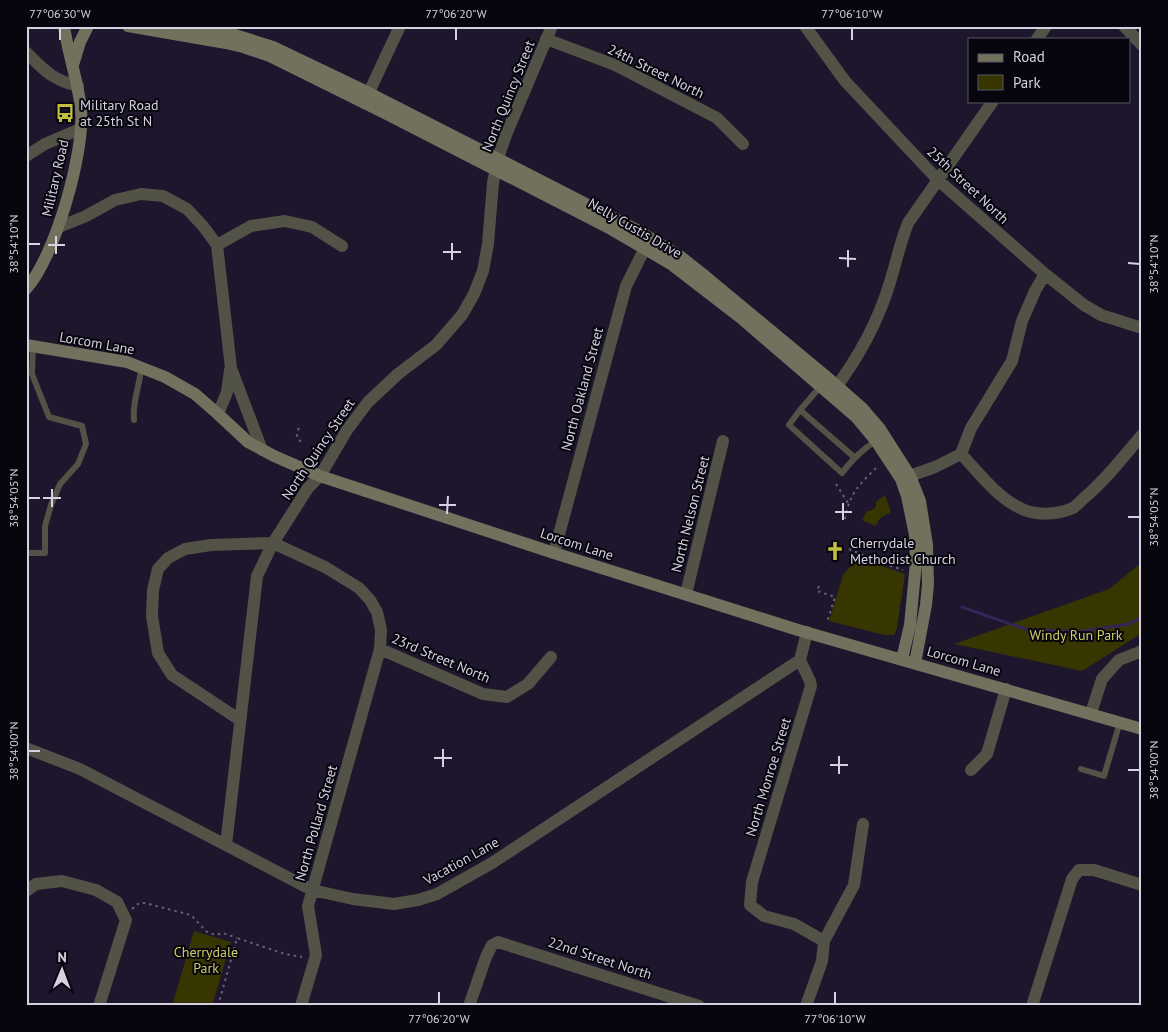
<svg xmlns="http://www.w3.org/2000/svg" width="1168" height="1032" viewBox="0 0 1168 1032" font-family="'PT Sans',sans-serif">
<rect width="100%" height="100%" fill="#1e162d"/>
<path fill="#373500" d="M885,495L891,512L880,518L876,526L862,520L867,511H870L876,507V502Z
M855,556L905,574L897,628L894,635H884L829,621L843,575L851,566Z
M1142,562V633L1082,671L954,644L1109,589Z
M194,931L231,942L212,1006H172Z"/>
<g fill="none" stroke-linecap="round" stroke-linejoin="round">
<path stroke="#362458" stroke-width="3" d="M962,607L1025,629L1077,632L1129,624L1142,617"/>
<path stroke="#676175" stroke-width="2" stroke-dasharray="2.5 4" stroke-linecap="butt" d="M299,428C295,435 297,438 302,443
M836,484L848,503
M845,519C850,492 859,485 877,467
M849,549L865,556V558L903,570
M819,586L817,591L835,597L827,622
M132,909L139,903H145L191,915L207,932L216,935L223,933L237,938
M218,1006L237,938L285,954L302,957"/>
<path stroke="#525246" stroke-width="6" d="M821,386L800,410L789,425L842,473C852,460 861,450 876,441
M800,410L854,457
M134,420C132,401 140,386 141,368
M26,553H45V526L51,505L60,484L78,464L86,444L82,426L49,417L32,374L33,346
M1081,769L1104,776L1120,722"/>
<path stroke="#525246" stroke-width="12" d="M805,26L845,81L938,180L1045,274L1084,305L1101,315L1142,328
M1124,26L1142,45
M546,39L615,65L717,118L743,144
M1037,39L1046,26
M26,52C44,70 52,80 78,86
M364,103L400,26
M26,156L45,144L80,129
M59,227L86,216L115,200L141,194L163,196L187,209L203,226L217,245
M217,245L231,368L262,450
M217,245L251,226L285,221L312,227L342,246
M831,394C857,360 878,323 890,282C896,263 900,243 908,223L993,101
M218,414L227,392L230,370
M961,454C978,472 997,497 1020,508C1035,516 1057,515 1073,508C1077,505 1081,501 1084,498C1106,480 1123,457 1142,435
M901,479L935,467L961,454L971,428L1012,361L1022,321L1035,291L1045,274
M554,553L626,286L649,240
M686,594L723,441
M380,649L483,694L507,697L528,684L551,657
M800,660L810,681L811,686L752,882L750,905L764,916L794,924L824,941
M1091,713L1102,679L1119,660L1142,651
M240,720L172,675L158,653L152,616L153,590L158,569L168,558L185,549L211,545L273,543L325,567L359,588L370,600L377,612L381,630L380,649L308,906L316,955L301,1006
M26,748L80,769L312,890L353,899L394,904L418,900L437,894L492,863L800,660L807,632
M971,770L987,754L1006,689
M226,845L257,576L273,543L308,488L320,476L347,430L368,402L398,374L436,345L462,315L474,294L483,271L488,244L493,183L498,158L506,135L552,26
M26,891L36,884L62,881L96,890L117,902L126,920L99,1006
M469,1006L486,957L492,945L498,942L699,1006
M806,1006L822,961L824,941L854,885L863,824
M1032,1006L1072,879L1079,870H1094L1142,885"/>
<path stroke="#71715d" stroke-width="12" d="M128,26L226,43L243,47L270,56L389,115L611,229L671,264L741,318L856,417L876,441L901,479L907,496L915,535L916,562L910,625L902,659
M185,26L235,35L273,47L369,93L635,229L681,257L705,276L828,378L862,408L880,429L910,476L920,501L927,545L928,584L926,605L915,663
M73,65L80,42L88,26
M26,289C55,257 85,152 81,109C78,81 68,54 64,26
M26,345L127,362L165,377L195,394L218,414L248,442L274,456L320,476L554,553L798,630L1142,729"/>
</g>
<path fill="none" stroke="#d5d1e1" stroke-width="2" d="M60,40V28M456,40V28M852,40V28M28,244H40M48,245H65M443,252H461M56,254V236M839,258L856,259M452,260V243M1128,263L1140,264M848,267V250M28,498H40M43,498H61M439,505H456M52,507V489M835,512H852M447,514L448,496M1128,517H1140M843,520V503M28,751H40M434,758H452M830,765H848M443,767V749M1128,770H1140M839,774V756M439,1004V992M835,1004V992"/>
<defs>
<g id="bus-bare" transform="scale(1.5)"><path d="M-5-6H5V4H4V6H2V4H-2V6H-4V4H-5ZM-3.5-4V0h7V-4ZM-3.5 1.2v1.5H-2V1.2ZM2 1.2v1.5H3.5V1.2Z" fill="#c1be40" stroke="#07050d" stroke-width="2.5" paint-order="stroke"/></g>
<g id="church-bare" transform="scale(1.5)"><path d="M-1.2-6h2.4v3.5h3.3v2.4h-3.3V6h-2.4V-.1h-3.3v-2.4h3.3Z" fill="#c1be40" stroke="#07050d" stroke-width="2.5" paint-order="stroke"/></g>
</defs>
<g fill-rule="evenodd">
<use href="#bus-bare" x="65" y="113"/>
<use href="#church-bare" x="835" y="551"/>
</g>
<g text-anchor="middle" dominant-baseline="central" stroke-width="4" stroke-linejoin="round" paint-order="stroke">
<g font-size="14" fill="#d5d1e1" stroke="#07050d">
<text transform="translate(656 71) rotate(26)">24th Street North</text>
<text transform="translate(508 96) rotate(-68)">North Quincy Street</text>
<text transform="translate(55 178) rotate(-77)">Military Road</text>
<text transform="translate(968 185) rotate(43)">25th Street North</text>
<text transform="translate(635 228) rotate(30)">Nelly Custis Drive</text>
<text transform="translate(97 343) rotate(10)">Lorcom Lane</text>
<text transform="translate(582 389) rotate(-75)">North Oakland Street</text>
<text transform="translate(318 449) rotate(-56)">North Quincy Street</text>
<text transform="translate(690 514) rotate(-76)">North Nelson Street</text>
<text transform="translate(577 544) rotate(18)">Lorcom Lane</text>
<text transform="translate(441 658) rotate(23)">23rd Street North</text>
<text transform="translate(964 661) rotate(16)">Lorcom Lane</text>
<text transform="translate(768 777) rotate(-73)">North Monroe Street</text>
<text transform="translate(316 823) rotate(-74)">North Pollard Street</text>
<text transform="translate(461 861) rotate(-29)">Vacation Lane</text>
<text transform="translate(600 958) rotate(18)">22nd Street North</text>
</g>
<g font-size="14" fill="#d5d1e1" stroke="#07050d" text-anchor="start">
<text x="80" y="105">Military Road<tspan x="80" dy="16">at 25th St N</tspan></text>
<text x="850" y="543">Cherrydale<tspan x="850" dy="16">Methodist Church</tspan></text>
</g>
<g font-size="14" fill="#cdcb6a" stroke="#07050d">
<text x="1076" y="635">Windy Run Park</text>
<text x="206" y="952">Cherrydale<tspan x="206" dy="16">Park</tspan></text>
</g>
</g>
<rect width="1168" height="1032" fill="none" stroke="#07050d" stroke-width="55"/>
<rect x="968" y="38" width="162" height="65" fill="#07050d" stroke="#595762"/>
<rect x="978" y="54" width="25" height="8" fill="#71715d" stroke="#595762"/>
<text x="1013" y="62" font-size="15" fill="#d5d1e1">Road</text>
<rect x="978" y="75" width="25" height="15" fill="#373500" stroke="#595762"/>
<text x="1013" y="88" font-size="15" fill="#d5d1e1">Park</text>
<g transform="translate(62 970) rotate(1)" stroke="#07050d" stroke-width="4" paint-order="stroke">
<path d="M0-4L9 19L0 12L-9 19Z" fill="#d5d1e1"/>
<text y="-8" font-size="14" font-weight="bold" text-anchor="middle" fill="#d5d1e1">N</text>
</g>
<rect x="28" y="28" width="1112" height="976" fill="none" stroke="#d5d1e1" stroke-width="2"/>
<g font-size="12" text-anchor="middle" fill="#d5d1e1">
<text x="60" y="18">77°06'30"W</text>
<text x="456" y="18">77°06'20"W</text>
<text x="852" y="18">77°06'10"W</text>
<text transform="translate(14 244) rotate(-90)" y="4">38°54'10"N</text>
<text transform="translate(1154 264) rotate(-90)" y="4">38°54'10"N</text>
<text transform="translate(14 498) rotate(-90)" y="4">38°54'05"N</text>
<text transform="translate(1154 517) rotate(-90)" y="4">38°54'05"N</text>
<text transform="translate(14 751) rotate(-90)" y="4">38°54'00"N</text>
<text transform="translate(1154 770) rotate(-90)" y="4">38°54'00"N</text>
<text x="439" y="1023">77°06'20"W</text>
<text x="835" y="1023">77°06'10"W</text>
</g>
</svg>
